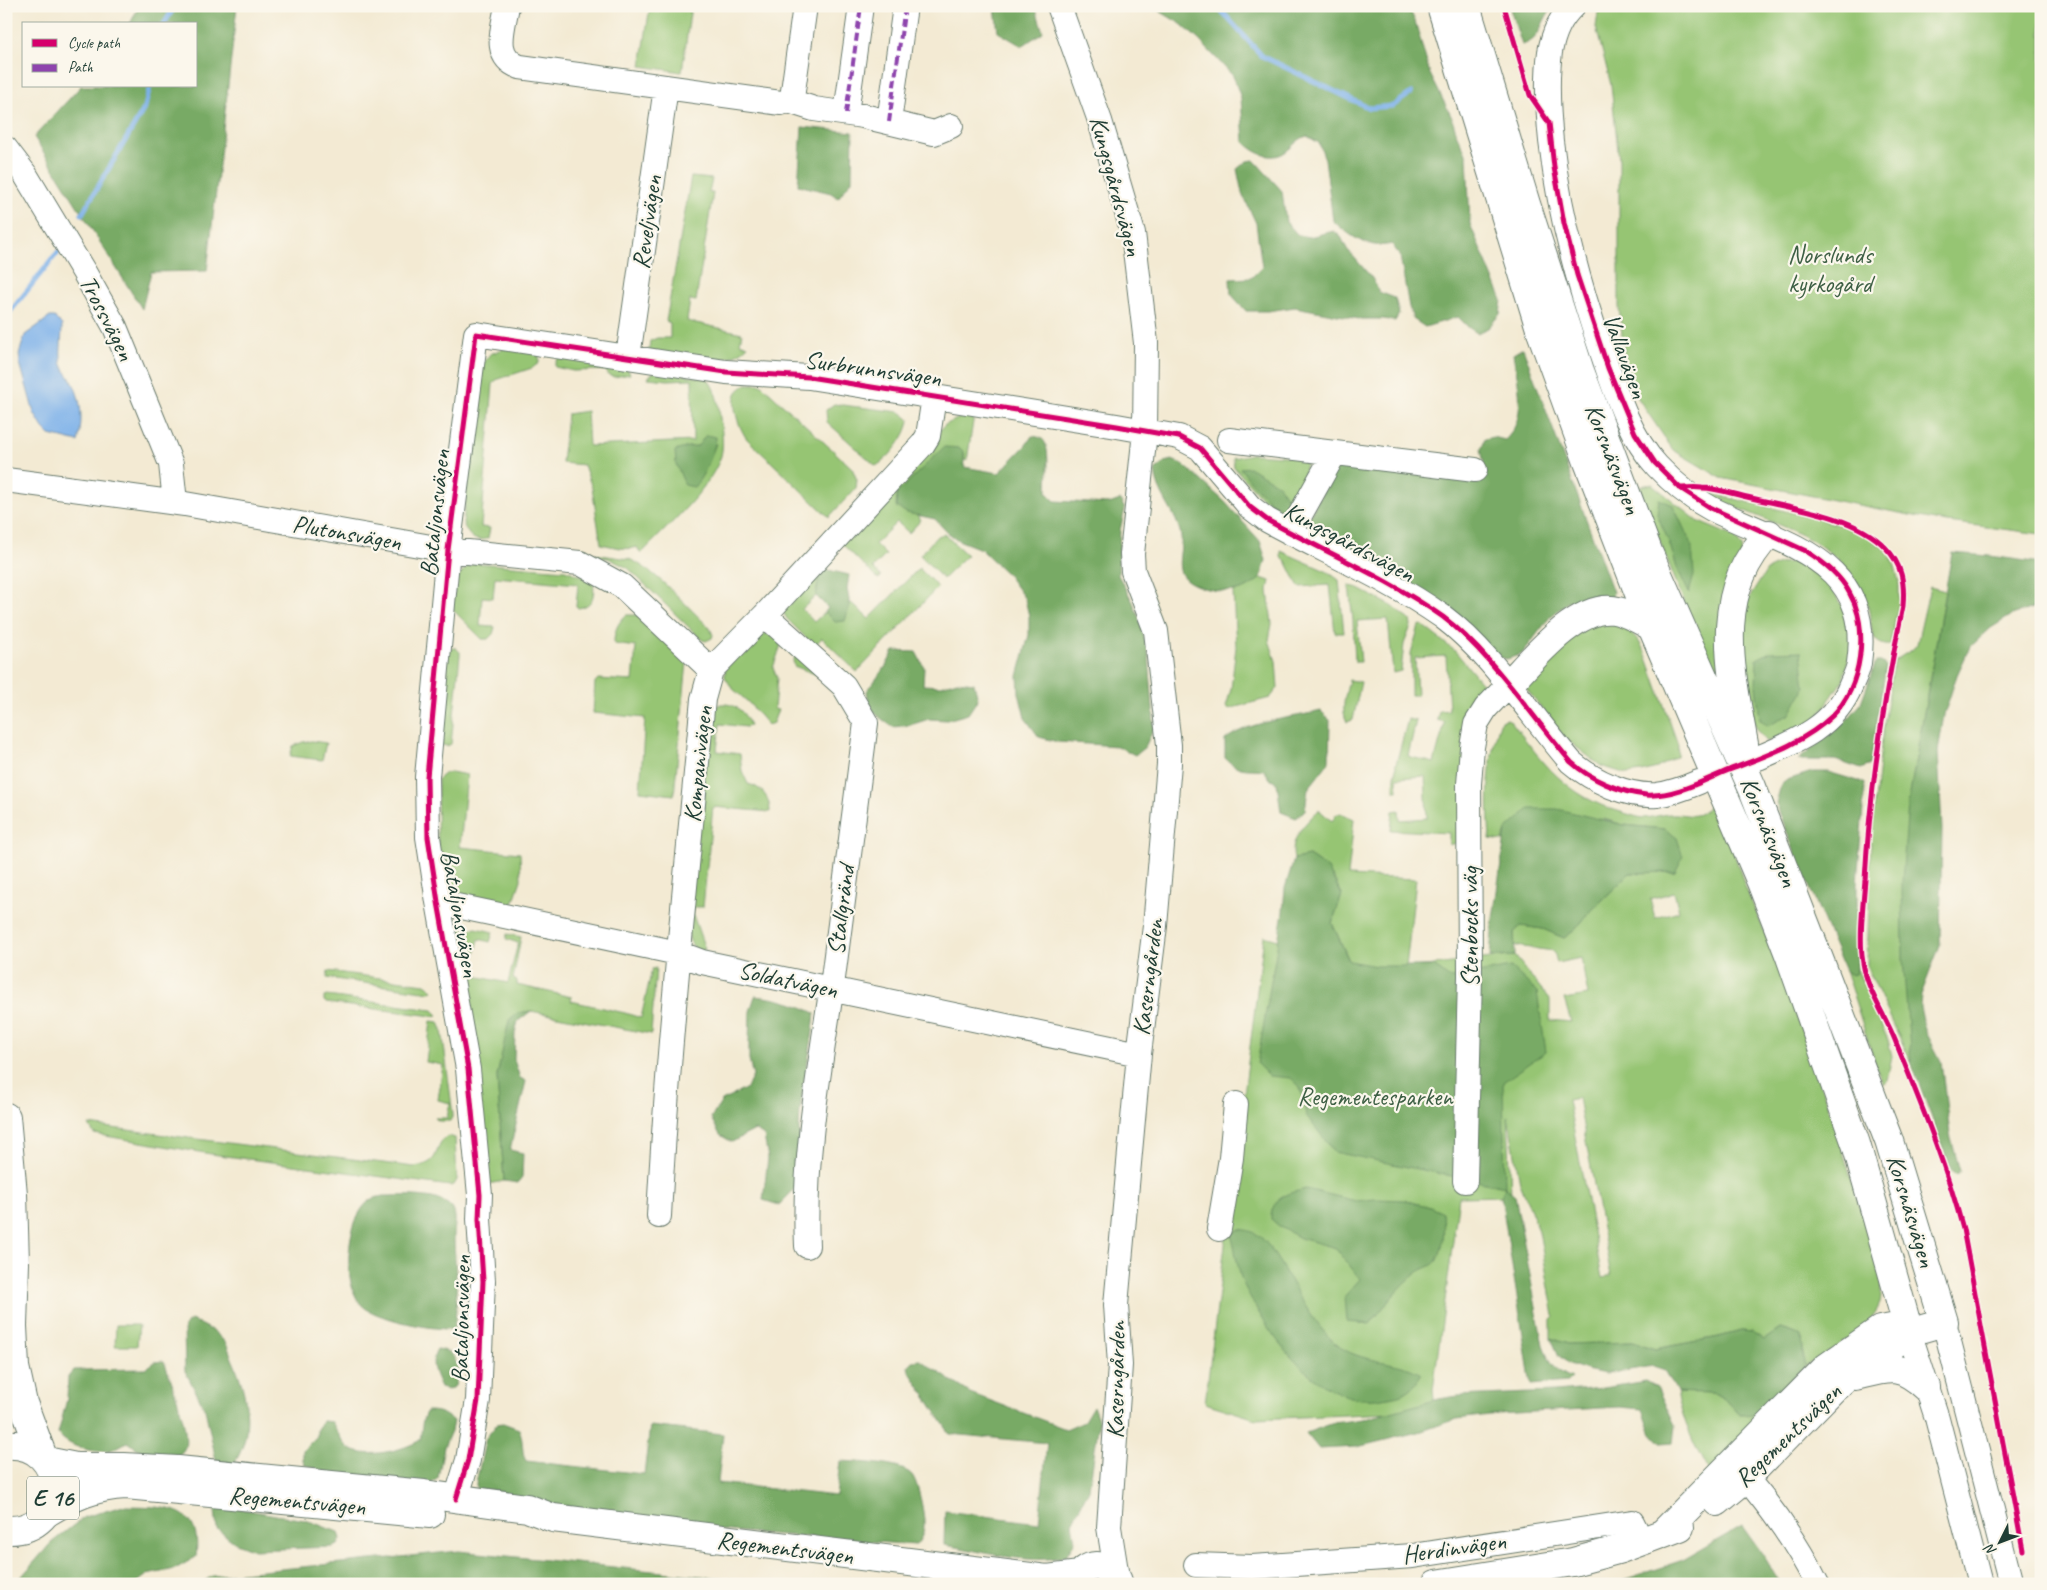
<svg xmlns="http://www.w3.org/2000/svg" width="2047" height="1590" viewBox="0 0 2047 1590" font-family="Caveat,sans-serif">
<rect width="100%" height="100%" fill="#fbf7ec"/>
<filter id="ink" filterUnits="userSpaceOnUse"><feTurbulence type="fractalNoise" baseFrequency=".02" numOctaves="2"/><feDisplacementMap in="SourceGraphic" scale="10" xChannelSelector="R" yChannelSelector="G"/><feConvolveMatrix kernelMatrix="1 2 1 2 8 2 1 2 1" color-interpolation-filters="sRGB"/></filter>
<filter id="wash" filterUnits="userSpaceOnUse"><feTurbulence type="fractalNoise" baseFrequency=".0096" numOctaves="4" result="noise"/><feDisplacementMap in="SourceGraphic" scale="20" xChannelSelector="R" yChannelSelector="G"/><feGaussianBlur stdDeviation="1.12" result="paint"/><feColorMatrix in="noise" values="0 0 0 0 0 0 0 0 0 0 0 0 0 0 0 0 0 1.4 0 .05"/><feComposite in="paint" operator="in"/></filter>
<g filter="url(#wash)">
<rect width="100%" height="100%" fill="#f3ead3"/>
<path fill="#96c573" stroke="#5a8154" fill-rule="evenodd" d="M650,6H691L682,72L641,66Z
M1599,6H2041V534L1940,521L1721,478L1673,450L1627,382L1619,307V160L1611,85L1596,27Z
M691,177L712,179L709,193H713L696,301L690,300L687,321L742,333L740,343L748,346C725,370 679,355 649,351L650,341L657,338H670V323L666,321Z
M509,347L539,354V363L532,368L496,380L493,384L481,527L490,528L488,538C474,544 468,535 463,523L480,368L490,354Z
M559,357L627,367L630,374L614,377L608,375L606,370L573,371L555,367V364Z
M659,371L708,379C716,391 719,403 720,418C722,431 724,444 721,456C710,490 665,528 641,554L637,547C627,551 612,546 601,544L592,488L584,465L562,463L567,414L587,411L589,446L693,441L692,379L668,380L648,378L652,373ZM716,444L708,460L688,447Z
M746,384H761L764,387L852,468L857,480L856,488L829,517L747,439C740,430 730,404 737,392C739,389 743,387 746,384Z
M834,404L900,412L909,419C909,434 889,459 876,466L827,422L826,410Z
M967,414L974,415L967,461L964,459V452L907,513L918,515L921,520L909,533L897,522L875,544L886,555L873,568L881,577L878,579L842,544L938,432L945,425Z
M1252,454L1299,457L1306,464L1296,506L1289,514H1280L1268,505L1234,467L1233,458Z
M1652,484L1699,522L1735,537L1742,548L1724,688L1712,673L1641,493L1640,486Z
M1705,492L1823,520L1863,533L1884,548L1895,566L1899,583V603L1890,645C1884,646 1877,643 1874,637C1870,628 1871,617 1868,607C1864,594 1857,581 1848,570C1816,530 1749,518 1705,492Z
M944,534L967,555L943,579L920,555L937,536Z
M565,550L629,559C656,570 688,608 710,628L713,635L712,638L706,641L702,640L628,568L608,558L570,555Z
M1281,551L1328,572L1339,580L1344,633H1335L1330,585L1299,587L1287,563L1281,557Z
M1793,562L1813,569L1828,582L1844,609L1853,641L1843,680L1815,721L1766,742L1756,729L1743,683V617L1748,600L1767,570L1781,563Z
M475,563L565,570L593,580C595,594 594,606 578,608L576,606L578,584L495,577L493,598L482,597L480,626L495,627L493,634L488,639H482L452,609C455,588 454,572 475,563Z
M820,568L816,596L802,609L814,622L825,612L835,622L850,605L849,601L869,619L919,568L938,587L857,672L822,638L814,646L787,619L783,612Z
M1261,578L1270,581L1268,590L1272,624L1269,640L1276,661L1278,688L1270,698L1228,709L1226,707L1231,689L1236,647L1233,592L1246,588Z
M1349,586L1355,587L1392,606L1410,620L1411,626L1404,644L1401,671L1393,673L1388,619L1357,621L1361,662H1355L1353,621Z
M1930,587L1945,591L1908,805L1911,1062L1867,967L1871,839L1881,745L1894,661L1913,649L1917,644Z
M626,615H638L687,662L674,795L640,791L645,718L593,713L595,682L598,679L633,681L636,647L614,644C614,631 617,624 626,615Z
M1596,620L1623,624L1638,640L1645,652L1678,745L1677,756L1657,768L1642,772L1627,774L1601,766L1566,739L1525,687V675Z
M1422,625L1455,651L1484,686L1486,692L1459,842L1449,845V833L1391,830L1393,811L1399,810L1400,820L1427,818L1425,776L1397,778L1398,790H1394L1396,764L1408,719L1416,721L1408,756L1434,763L1445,722L1437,720L1439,711L1449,710L1446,656L1415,658L1417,695H1411V653L1419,626Z
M765,633L778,639L781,645L773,668L777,678L774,709L778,710L773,723L768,725L748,702L732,688L725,677V669L759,634Z
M452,648H456L460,652V655L451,744L447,746L442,745L439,740L449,651Z
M796,656L820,676L794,666L793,660Z
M1349,680L1361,682L1353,720L1347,722C1340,709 1346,694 1349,680Z
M721,704C736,703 745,712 750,726L746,727L720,724L717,751L740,754L742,771L748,784C762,787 770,798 770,812L713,807L703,907H694L692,912L705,949L700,952C683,942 688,922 689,906L711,708Z
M1507,719L1511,721C1543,763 1567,797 1621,812C1628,814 1636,817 1643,818C1652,818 1661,814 1670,814C1689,813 1697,822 1711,804L1727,832L1745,886L1779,966L1832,1116L1881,1276C1880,1284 1882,1296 1880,1303C1871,1330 1827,1352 1804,1367L1802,1336L1780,1329L1764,1340L1752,1332L1741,1331L1719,1337L1655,1349L1633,1342L1568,1344L1551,1338V1319L1554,1316L1539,1231L1520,1183L1508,1116L1511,1196L1459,1197L1433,1389L1435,1411L1256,1419L1205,1403L1264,936L1349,960L1332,923L1342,895C1331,872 1330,870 1309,856L1294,859C1289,839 1305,823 1319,810L1332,821L1337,814H1343L1354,819L1348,876L1416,879L1406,967C1442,966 1478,958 1515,956L1550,1000V1020L1571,1022L1564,999L1588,995L1581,958L1557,963L1554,951L1515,946L1514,932L1521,926L1543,929L1564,938L1575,930L1588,914L1630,873L1675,872L1665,829L1624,825L1604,819L1506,830L1503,841L1490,839C1487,799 1487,759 1501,721ZM1674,892L1679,911L1655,918L1650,899ZM1578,1098L1611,1276L1602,1278L1568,1100Z
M312,741L326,743L322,760L290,756L293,746L303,742Z
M451,772L467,775L460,847L520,853L521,880L512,906L450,894C433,870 438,809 438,779L445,773Z
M476,928L493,932L490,942L479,939L470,975L508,983L518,943L506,939L507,934L521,937L513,979L517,981V985L572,997L571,1001L625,1013L641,1018L652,969L656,968L651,1034L531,1011L517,1013L497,1076L504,1181L488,1184L454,931Z
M1857,969L1888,1040L1892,1056L1887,1080L1883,1084L1878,1072L1845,970L1855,974Z
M328,971L425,984L433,990L430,992L327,978Z
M327,996L433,1010L438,1015L433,1016L326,1003L324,1001V997Z
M431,1021L439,1022L442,1030L453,1115L450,1121H439L435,1118H447L450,1103L438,1100L443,1065L426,1062Z
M89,1125L414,1167C445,1163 431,1145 448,1136L455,1138L457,1180L454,1185L450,1186L211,1154L94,1134Z
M116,1325H139L137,1346H115Z
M1677,1392C1711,1395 1715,1385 1740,1415L1757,1414L1713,1474L1709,1472C1694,1446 1683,1421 1677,1392Z"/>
<path fill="#78aa65" stroke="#4c744c" d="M139,6H237L207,271L151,272L142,309L34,137L81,86H196V24H130Z
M990,6H1035L1043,32L1022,46L998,32L995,8Z
M1156,6H1235L1241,12L1254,11L1260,6H1408L1415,21L1430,74L1452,118L1457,135L1467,156L1470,224L1502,300L1500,314L1488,328L1477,333L1468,327L1458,317L1425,327L1413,319L1409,307L1400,256L1392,244C1367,250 1351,236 1333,221L1325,159L1319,143L1307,136C1298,139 1295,144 1288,150C1273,163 1255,153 1244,142L1241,98L1233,76L1199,40L1181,24L1161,12Z
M1509,6H1555C1551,10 1547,14 1545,19C1538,32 1538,40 1522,45Z
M802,127L853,132L852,180L838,198L831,193L798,185Z
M1254,160L1282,191L1286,222L1298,235L1309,237L1334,231L1341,237L1347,249L1372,278L1379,292L1395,298L1399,314L1395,321L1383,319H1359L1295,307L1268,311H1246L1231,294L1230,279L1251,278L1262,267L1256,223L1242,193L1237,169L1247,161Z
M1523,348L1613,592L1612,597L1568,602L1550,617L1522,654L1507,659L1498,657L1310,533L1305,525L1339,461L1469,482H1479L1486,474L1481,449L1485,439L1493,437L1505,440C1528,419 1518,382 1513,354Z
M706,435L716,437C716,450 703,478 694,487L685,485L676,464L675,451L688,447L698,446Z
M1032,436C1037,437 1043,437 1045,443C1050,453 1047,481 1047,493L1055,501L1109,504L1120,500L1125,509L1120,530L1118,575L1133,602L1140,621L1149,657L1153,709L1154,728L1145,747L1135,755L1117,746L1058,742L1039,737L1025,718L1019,693L1018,676L1029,635V616L1025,599L1007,574L981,549L958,540L947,532L935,519L907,513L896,507L897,493L944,447L960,448L964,452V467L999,473L1026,445Z
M1172,460L1182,464L1193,473L1225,502L1260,541L1266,560L1261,578C1253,584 1245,591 1234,591C1220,593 1183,587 1180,570C1177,556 1185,543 1179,528C1172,507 1158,495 1155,471L1164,462Z
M1249,467L1279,485L1289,501L1288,508L1284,509C1266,503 1252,483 1240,468Z
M1659,499L1673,505L1692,546L1694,575L1689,593L1677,568L1670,545L1657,514Z
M1952,553L1990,556L2041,563V605L2012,615L1991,628L1970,647L1957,675L1944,715L1938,751L1942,829L1940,945L1921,995L1920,1007L1925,1030L1941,1061L1950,1135L1960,1171L1956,1176L1952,1172L1911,1062L1903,959L1902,882L1908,805Z
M820,568L849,575L847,589L850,605L845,621L835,622L825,612L828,608L816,596Z
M894,651L916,652L924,667L923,685L941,686L957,681L974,683L978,699L968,714L947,720L929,719L910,725L893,727C878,717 868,710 867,691L886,666Z
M1801,651L1805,687L1790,714L1768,726L1760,719L1756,686L1757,659L1770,652Z
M1876,662H1881L1886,666L1870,765L1861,769L1835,760H1798L1844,723L1860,705Z
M1321,711L1330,720L1329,762L1308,789L1305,810L1296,818L1281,812L1277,783L1271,780L1264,770C1247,768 1239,772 1225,758V740C1248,721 1293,718 1321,711Z
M1812,772H1828L1865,783L1857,883V969L1855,974L1851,975L1845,971L1795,853L1776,803L1781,785L1787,780Z
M1529,809H1557L1624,825L1665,829L1677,838L1683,857L1675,872L1630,873L1588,914L1575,930L1564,938L1543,929L1521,926L1514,932L1515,956L1490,957L1493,918L1506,830Z
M1309,856L1328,869L1342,895L1332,923L1349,961L1376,966H1434L1450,978L1511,967L1537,992L1546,1052L1503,1082L1505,1187L1515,1195L1543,1345C1549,1361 1556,1372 1572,1378L1568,1382L1531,1385L1501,1196L1505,1187L1334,1152L1306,1115L1300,1087L1291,1078L1269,1076L1257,1064L1283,912L1285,888L1294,859Z
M755,996C777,998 795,1003 815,1013C812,1051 800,1089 799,1128C799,1144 806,1161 800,1178C796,1189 787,1197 779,1205L763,1200L768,1158L764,1136L755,1130L732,1142L720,1135L711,1118L722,1101L747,1088L753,1076L749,1060V1042L750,1011Z
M531,1011L518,1021L515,1033L514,1060L520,1078L526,1081L510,1150L523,1153L522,1178L518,1183L504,1181L497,1076L509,1020L517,1013Z
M1306,1189L1356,1201L1375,1199L1405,1200L1430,1207L1443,1213C1444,1228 1445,1246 1437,1260C1434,1266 1424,1268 1418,1272C1399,1286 1385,1306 1370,1324L1347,1322L1345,1296L1360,1279L1336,1248L1300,1238L1279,1226L1271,1219C1271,1197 1289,1193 1306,1189Z
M383,1196C401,1196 438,1193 451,1207C458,1214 454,1227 454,1237C455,1271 459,1295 454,1329C433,1330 381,1320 365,1308C340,1290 346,1218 369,1201C373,1198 378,1197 383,1196Z
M1240,1229C1245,1230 1251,1231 1255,1233C1267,1240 1274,1254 1281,1265C1298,1292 1312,1323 1336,1344C1360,1364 1397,1359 1421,1374C1413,1393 1402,1395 1382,1398C1326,1409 1276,1346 1253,1302C1249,1295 1244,1286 1241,1278C1237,1264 1235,1248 1231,1234Z
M191,1320C203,1325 214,1330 223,1340C228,1345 230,1354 233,1361C248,1393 255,1437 232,1466L223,1464L216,1460L205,1409L185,1371L184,1326Z
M1780,1329L1802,1336L1804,1367L1757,1414L1740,1415C1715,1385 1711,1395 1677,1392L1665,1370L1653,1366L1606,1374L1590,1371L1569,1364L1559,1356L1551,1338L1568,1344L1633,1342L1655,1349L1719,1337L1741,1331L1752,1332L1764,1340Z
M437,1349C459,1351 459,1368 455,1386L448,1390L441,1387C435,1374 429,1363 437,1349Z
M920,1360L970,1393L1066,1429L1084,1421L1093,1406L1099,1422L1089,1489L1072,1523L1075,1541L1066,1556C1030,1566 981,1551 944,1545L945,1511L1039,1523L1047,1443L950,1434L909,1371L908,1366L913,1361Z
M164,1361C170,1378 190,1430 185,1447C182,1455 174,1458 166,1458C159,1458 151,1456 144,1453C138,1450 133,1445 128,1442C122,1444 116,1449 110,1450C93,1454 69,1447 58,1434L67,1399L68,1377L74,1370L145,1369L155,1362Z
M1646,1381L1657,1387L1675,1426L1673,1442L1661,1443L1650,1431L1642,1409L1620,1407L1498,1414L1457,1419L1422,1431L1357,1447L1319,1449L1306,1433L1334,1423L1369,1418L1439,1399L1458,1396L1554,1392L1603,1388Z
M427,1411C438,1411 444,1413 453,1421L451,1431L444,1447L438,1478L428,1486L342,1477L305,1465L303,1460V1450L317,1436V1429L323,1421L332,1422C337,1431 341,1441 349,1448C364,1460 405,1450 420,1440C422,1431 421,1419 427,1411Z
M503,1423L519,1429C524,1440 521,1453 526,1461L644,1474L650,1426L723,1434L718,1483L836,1496L840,1461C855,1462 902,1463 912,1475C917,1481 922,1504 923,1512C925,1525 925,1535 916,1545L678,1527L477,1493L476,1483L486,1438L497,1424Z
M220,1504C248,1511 277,1515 305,1520C317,1523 327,1529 339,1532L341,1539L338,1545L333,1547L254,1550L234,1542L217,1529L215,1511Z
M123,1506C162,1507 203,1503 196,1557L175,1569L147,1575L135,1584H15L51,1543L84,1517Z
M1742,1526L1767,1561L1781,1584H1611L1683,1560Z
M459,1551L749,1581L750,1584H200L212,1576Z"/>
<path fill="#7bb0e9" stroke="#4d768e" d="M50,317H54L62,325C62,337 60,349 61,360C62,369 68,374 72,381C82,400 83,421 78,442L50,435L43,428L34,413L20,363L19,354L25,335Z"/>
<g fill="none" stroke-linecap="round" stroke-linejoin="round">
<path stroke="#7bb0e9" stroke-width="5" d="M1217,6L1262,56L1369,108L1393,106L1411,93
M164,24L175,6
M82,214L145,107L150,86
M6,317L58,252"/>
</g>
</g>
<g filter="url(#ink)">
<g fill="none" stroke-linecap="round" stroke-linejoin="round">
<g stroke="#697a6c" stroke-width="26">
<path id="minor" d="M507,6C503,29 492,57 520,67L781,103L789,101L792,98L805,6
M1059,6L1100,121L1133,233L1146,343L1145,432L1132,554L1133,571L1156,631L1169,745V764L1155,926L1139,1054L1116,1305L1120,1365L1109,1527L1117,1577
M1573,6C1560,18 1553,35 1550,52C1546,81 1548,112 1551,141C1559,214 1578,283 1602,352C1615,390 1629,436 1657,466C1673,483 1691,498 1712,509C1784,545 1874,559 1859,663C1858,671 1854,678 1851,685C1835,726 1796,742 1758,758
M789,101L814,109L863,116L934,133L951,126
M846,113L861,6
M889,122L905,6
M6,149L25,174L84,272L115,327L171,464L175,502
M628,357L666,87
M1229,440L1475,470
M6,480L185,504L448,550L580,563L622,586L711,670
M1290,533L1334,454
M765,615L844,686L866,723C854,810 844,898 832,986C819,1072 803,1159 807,1246
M438,902L678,953L702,962L1139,1054
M1465,1181L1470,976L1469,784L1472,747L1476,724L1486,708L1508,685
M659,1216C668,1043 687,871 703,699L711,670L765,615L923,444L928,436L934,397
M1219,1229L1231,1158L1236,1104
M1944,1322L2011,1584
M1909,1332L1937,1418L1980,1584
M1746,1478C1774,1511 1798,1545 1817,1584
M456,1499L468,1460L478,1400L483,1281L479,1219L480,1195L468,1069L438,902L428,837L427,777L448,550L476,334L726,372L809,377L1117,426L1179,437L1200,448L1250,507L1267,520C1325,552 1388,578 1443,617C1490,652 1532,717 1571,762C1593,781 1627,797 1657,795C1672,793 1685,788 1699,782
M1196,1565L1252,1567L1413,1556L1632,1522L1642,1542"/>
</g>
<g stroke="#697a6c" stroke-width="30">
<path id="major" d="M1441,6L1541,332L1588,462L1652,627L1761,882L1790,957L1856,1144L1909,1332
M1466,6L1526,204L1580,371L1649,554L1752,787L1821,964L1889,1141L1944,1322L1909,1332L1897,1327L1880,1330L1827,1367L1663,1533
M1508,685C1531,661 1576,605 1613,610C1627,612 1640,620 1652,627
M1744,744C1731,671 1711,592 1769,534
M1855,1376C1888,1368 1899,1362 1926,1387
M46,1461L76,1467H124L178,1470L424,1494L527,1508L553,1518L1047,1579L1080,1575
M1717,1502L1746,1478L1833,1389C1842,1382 1849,1373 1856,1367C1873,1354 1894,1348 1909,1332
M46,1513C72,1497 95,1486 126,1485L430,1514
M1077,1584C1082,1559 1112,1561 1119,1584
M1436,1584L1573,1562L1621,1549L1680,1527"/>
</g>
<g stroke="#697a6c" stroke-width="30">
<path id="highway" d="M6,1117L13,1194L15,1263L13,1326L15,1367L23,1403L43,1457
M6,1445C70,1441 70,1533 6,1530"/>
</g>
<use href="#minor" stroke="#fff" stroke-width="24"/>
<use href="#major" stroke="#fff" stroke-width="28"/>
<use href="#highway" stroke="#fff" stroke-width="28"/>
<path stroke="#8e44ad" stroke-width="4" stroke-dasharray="8 4" stroke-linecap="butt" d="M846,113L861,6
M889,122L905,6"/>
<g stroke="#fbf7ec" stroke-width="8">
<path id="cycleway" d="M1680,488C1687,488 1695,487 1702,488C1717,488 1733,494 1747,497C1789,507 1854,515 1885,547C1902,564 1905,583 1903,606C1884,697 1870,787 1865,880C1863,904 1859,940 1863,963C1867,990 1885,1015 1895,1040C1920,1102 1946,1164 1963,1229L2023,1550
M456,1499L468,1460L478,1400L483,1281L479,1219L480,1195L468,1069L438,902L428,837L427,777L448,550L476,334L726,372L809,377L1117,426L1179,437L1200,448L1250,507L1267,520C1325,552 1388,578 1443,617C1490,652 1532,717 1571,762C1591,780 1619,792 1646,795C1675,797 1704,780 1729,770C1765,756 1804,743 1832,716C1862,687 1870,628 1849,592C1840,575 1822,561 1806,551L1711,508L1680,488L1655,463L1635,433L1608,368L1577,275L1564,223L1554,167L1549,123L1530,95L1504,6"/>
</g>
<use href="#cycleway" stroke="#d6006c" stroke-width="5"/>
</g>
</g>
<g text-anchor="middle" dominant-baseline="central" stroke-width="4.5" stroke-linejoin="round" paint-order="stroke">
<rect fill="#fbf7ec" stroke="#61756b" stroke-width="1" x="27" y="1476.5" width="52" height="43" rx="4"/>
<g font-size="24" font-weight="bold" fill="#1f3d34">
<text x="53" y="1498">E 16</text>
</g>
<g font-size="25" fill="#1f3d34" stroke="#fbf7ec">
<text transform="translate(1116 186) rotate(75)">Kungsgårdsvägen</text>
<text transform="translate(647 222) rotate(-82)">Reveljvägen</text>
<text transform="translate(107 318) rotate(63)">Trossvägen</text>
<text transform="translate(1625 356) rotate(70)">Vallavägen</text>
<text transform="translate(873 369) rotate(8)">Surbrunnsvägen</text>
<text transform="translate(1613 459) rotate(69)">Korsnäsvägen</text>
<text transform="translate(435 513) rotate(-84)">Bataljonsvägen</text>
<text transform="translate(347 533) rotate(10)">Plutonsvägen</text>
<text transform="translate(1349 542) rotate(28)">Kungsgårdsvägen</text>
<text transform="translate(698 764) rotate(-84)">Kompanivägen</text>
<text transform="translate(1769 832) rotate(68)">Korsnäsvägen</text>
<text transform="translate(841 910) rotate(-83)">Stallgränd</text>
<text transform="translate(460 914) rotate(80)">Bataljonsvägen</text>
<text transform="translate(1470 927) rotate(-90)">Stenbocks väg</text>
<text transform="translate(1148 977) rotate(-83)">Kaserngården</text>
<text transform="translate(788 980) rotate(12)">Soldatvägen</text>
<text transform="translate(1911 1211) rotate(73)">Korsnäsvägen</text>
<text transform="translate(461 1319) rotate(-89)">Bataljonsvägen</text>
<text transform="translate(1116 1380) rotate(-89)">Kaserngården</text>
<text transform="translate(1788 1435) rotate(-44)">Regementsvägen</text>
<text transform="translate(297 1501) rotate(5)">Regementsvägen</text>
<text transform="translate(785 1548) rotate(7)">Regementsvägen</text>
<text transform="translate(1454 1548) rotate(-8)">Herdinvägen</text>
</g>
<g font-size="25" fill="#3d5f44" stroke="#fbf7ec">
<text x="1830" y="255">Norslunds<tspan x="1830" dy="29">kyrkogård</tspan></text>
<text x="1375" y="1097">Regementesparken</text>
</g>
</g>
<rect width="2047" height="1590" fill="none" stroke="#fbf7ec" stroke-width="25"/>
<rect x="22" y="22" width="175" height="65" fill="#fbf7ec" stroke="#a3ada2"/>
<rect x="32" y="39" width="25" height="8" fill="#d6006c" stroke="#a3ada2"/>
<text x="68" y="48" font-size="15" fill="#1f3d34">Cycle path</text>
<rect x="32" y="64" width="25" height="8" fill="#8e44ad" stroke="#a3ada2"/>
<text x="68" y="72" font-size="15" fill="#1f3d34">Path</text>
<g transform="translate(2000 1542) rotate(228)" stroke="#fbf7ec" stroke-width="4" paint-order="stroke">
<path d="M0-4L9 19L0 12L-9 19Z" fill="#1f3d34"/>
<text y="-8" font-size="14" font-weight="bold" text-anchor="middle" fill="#1f3d34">N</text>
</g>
</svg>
